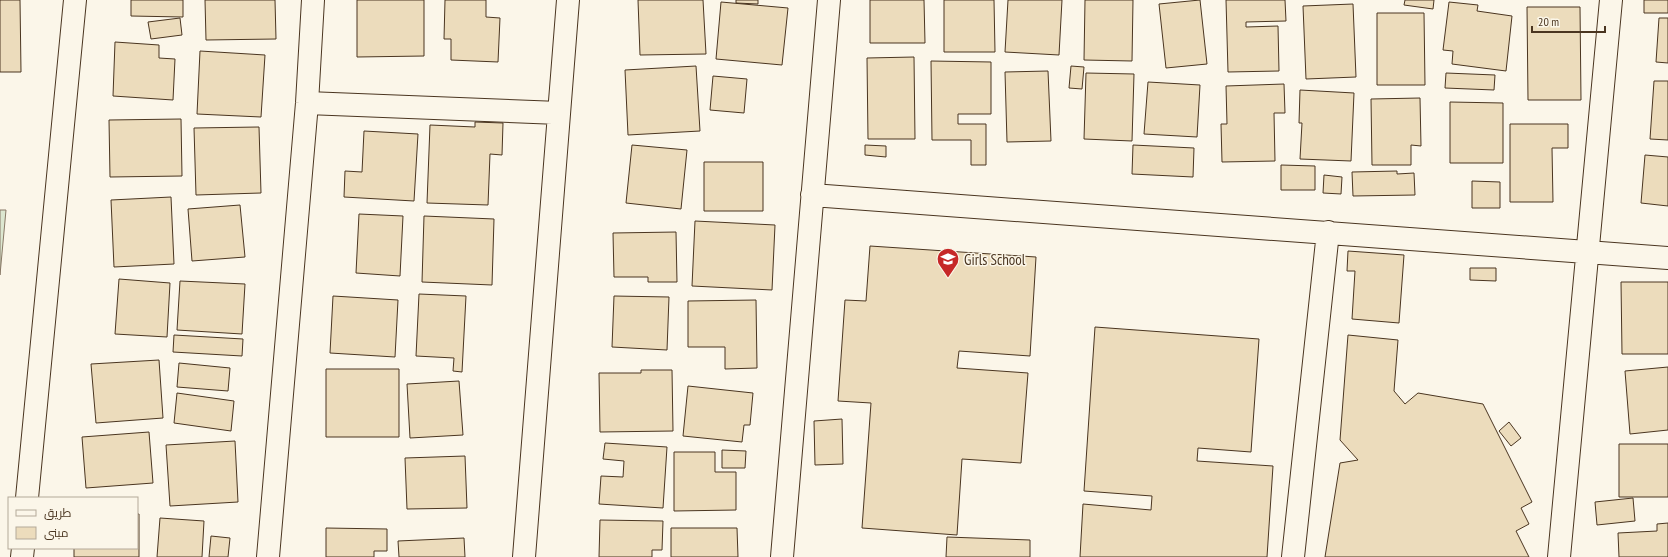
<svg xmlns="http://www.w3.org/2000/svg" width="1668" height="557" viewBox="0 0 1668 557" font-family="'PT Sans Narrow',Cairo,sans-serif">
<rect width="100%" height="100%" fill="#fbf6e9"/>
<path fill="#dce7d0" stroke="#887966" d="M0,210H6L0,275Z"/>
<path fill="#ecdcbc" stroke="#4a3520" d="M0,0H20L21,72H0Z
M131,0H183V17L131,16Z
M205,0H275L276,39L206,40Z
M357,0H424V56L357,57Z
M445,0H486V17L500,18L498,62L451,60V39H444Z
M638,0H703L706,54L640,55Z
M736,0H758V4L736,3Z
M870,0H924L925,43H870Z
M944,0H994L995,52H944Z
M1008,0H1062L1059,55L1005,52Z
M1085,0H1133L1132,61L1084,60Z
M1200,0L1207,64L1166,68L1159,4Z
M1226,0H1285L1286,21L1246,22V27L1278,26L1279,71L1228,72Z
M1405,0H1434L1433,9L1404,5Z
M1644,0H1668V13H1644Z
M721,2L788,8L782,65L716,59Z
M1449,2L1478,5L1477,11L1512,16L1506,71L1452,64L1453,51L1443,50Z
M1353,4L1356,77L1306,79L1303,6Z
M1527,7H1580L1581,100H1528Z
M1377,13H1424L1425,85H1377Z
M180,18L182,35L151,39L148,22Z
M1659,18H1668V63L1656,62Z
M115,42L159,45V58L175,59L173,100L113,96Z
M200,51L265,55L261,117L197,114Z
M914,57L915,139H868L867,58Z
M931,61L991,62V114H958V124H986V165H971V140H932Z
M696,66L700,131L628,135L625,70Z
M1071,66L1084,67L1082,89L1069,88Z
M1048,71L1051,141L1007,142L1005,72Z
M1086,73L1134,74L1132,141L1084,139Z
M1446,73L1495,75L1494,90L1445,88Z
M713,76L747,79L744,113L710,110Z
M1654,81H1668V140L1650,139Z
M1148,82L1200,85L1197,137L1144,134Z
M1284,84L1285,113H1274L1275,161L1222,162L1221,124H1227L1226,86Z
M1300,90L1354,93L1351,161L1300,159L1302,123H1299Z
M1420,98L1421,146L1411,145V165H1372L1371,99Z
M1450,102L1503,103V163H1450Z
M181,119L182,176L110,177L109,120Z
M475,122L503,123L502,155L490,154L488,205L427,203L430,125L475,127Z
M1510,124H1568V148H1552L1553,202H1510Z
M259,127L261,193L196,195L194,128Z
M364,131L418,134L414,201L344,197L345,171L362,172Z
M632,145L687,150L681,209L626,203Z
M865,145L886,146V157L865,155Z
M1133,145L1194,148L1193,177L1132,174Z
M1645,155L1668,157V206L1641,203Z
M704,162H763V211H704Z
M1281,165L1315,166V190H1281Z
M1397,171V174L1414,173L1415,195L1353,196L1352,172Z
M1324,175L1342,177L1341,194L1323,193Z
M1472,181L1500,182V208H1472Z
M171,197L174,264L114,267L111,200Z
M240,205L245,257L192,261L188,209Z
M359,214L403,216L400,276L356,273Z
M424,216L494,219L492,285L422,282Z
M695,221L775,225L772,290L692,286Z
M676,232L677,282H648V277H614L613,233Z
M870,246L1036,257L1030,356L959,351L957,368L1028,373L1021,463L962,459L957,535L862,528L871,403L838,401L845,300L866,301Z
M1348,251L1404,255L1399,323L1352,319L1355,271H1347Z
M1470,268H1496V281L1470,280Z
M119,279L170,283L167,337L115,334Z
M180,281L245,284L242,334L177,330Z
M1621,282H1668V354H1622Z
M419,294L466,296L462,372L453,371L454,358L416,356Z
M333,296L398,300L395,357L330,353Z
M614,296L669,297L667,350L612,347Z
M756,300L757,368L725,369V347H688V301Z
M1095,327L1259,339L1251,452L1198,448L1197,461L1273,466L1267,557H1080L1083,504L1151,510L1152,496L1084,491Z
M174,335L243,339L242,356L173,352Z
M1348,335L1398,340L1394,391L1405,404L1418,393L1483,404L1532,502L1521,508L1529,524L1516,531L1529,557H1325L1340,463L1358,460L1340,440Z
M159,360L163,418L96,423L91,364Z
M179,363L230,368L228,391L177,387Z
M1668,367V430L1630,434L1625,371Z
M326,369H399V437H326Z
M641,370H672L673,431L600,432L599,373H641Z
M459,381L463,435L410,438L407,384Z
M688,386L753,393L750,425H744L742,442L683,436Z
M177,393L234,401L231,431L174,423Z
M842,419L843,464L815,465L814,421Z
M1509,422L1521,438L1511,446L1499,431Z
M149,432L153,483L86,488L82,437Z
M235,441L238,502L170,506L166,445Z
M605,443L667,447L663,508L599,504L601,476L623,477L624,461L603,459Z
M1619,444H1668V497H1619Z
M722,450L746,451L745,468H722Z
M674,452H715V472H736V510L674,511Z
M465,456L467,508L407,509L405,458Z
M1633,498L1635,521L1597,525L1595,502Z
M137,514H139V557H74V548H137Z
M160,518L204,521L202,557H157Z
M600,520L663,521L662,550H652V557H599Z
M1668,523V557H1619L1618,533L1657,531V524Z
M326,528L387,529V551H374V557H326Z
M671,528H737L738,557H671Z
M211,536L230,538L228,557H209Z
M947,537L1030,540V557H946Z
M464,538L465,557H399L398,541Z"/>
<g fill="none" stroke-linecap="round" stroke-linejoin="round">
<g stroke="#4a3520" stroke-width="24">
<path id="minor" d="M307,103L559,113
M812,195L1668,258
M27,498L75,0
M22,557L23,548
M268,557L307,103L313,0
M524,557L568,0
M782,557L829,0
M1293,557L1328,232
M1559,557L1611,0"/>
</g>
<use href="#minor" stroke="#fbf6e9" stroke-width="22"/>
</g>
<defs>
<g id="school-pin" transform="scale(1.15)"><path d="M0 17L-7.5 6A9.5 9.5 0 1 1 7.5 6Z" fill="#c62828" stroke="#fbf6e9"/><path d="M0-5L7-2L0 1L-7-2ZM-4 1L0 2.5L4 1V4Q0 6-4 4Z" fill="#fff"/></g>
</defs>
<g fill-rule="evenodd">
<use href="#school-pin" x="948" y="259"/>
</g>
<g text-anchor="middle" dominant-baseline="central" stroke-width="3" stroke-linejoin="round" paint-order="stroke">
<g font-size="15" fill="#4a3520" stroke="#fbf6e9" text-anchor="start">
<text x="964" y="259">Girls School</text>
</g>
</g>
<rect x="8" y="497" width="130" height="52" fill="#fbf6e9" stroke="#b4a999"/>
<rect x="16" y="510" width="20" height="6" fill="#fbf6e9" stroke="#b4a999"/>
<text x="44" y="517" font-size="12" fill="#4a3520">طريق</text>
<rect x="16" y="527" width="20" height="12" fill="#ecdcbc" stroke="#b4a999"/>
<text x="44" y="537" font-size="12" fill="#4a3520">مبنى</text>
<path d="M1532 26v6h73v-6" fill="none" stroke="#4a3520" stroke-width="2"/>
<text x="1538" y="26" font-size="12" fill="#4a3520" stroke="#fbf6e9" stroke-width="3" paint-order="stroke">20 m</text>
</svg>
